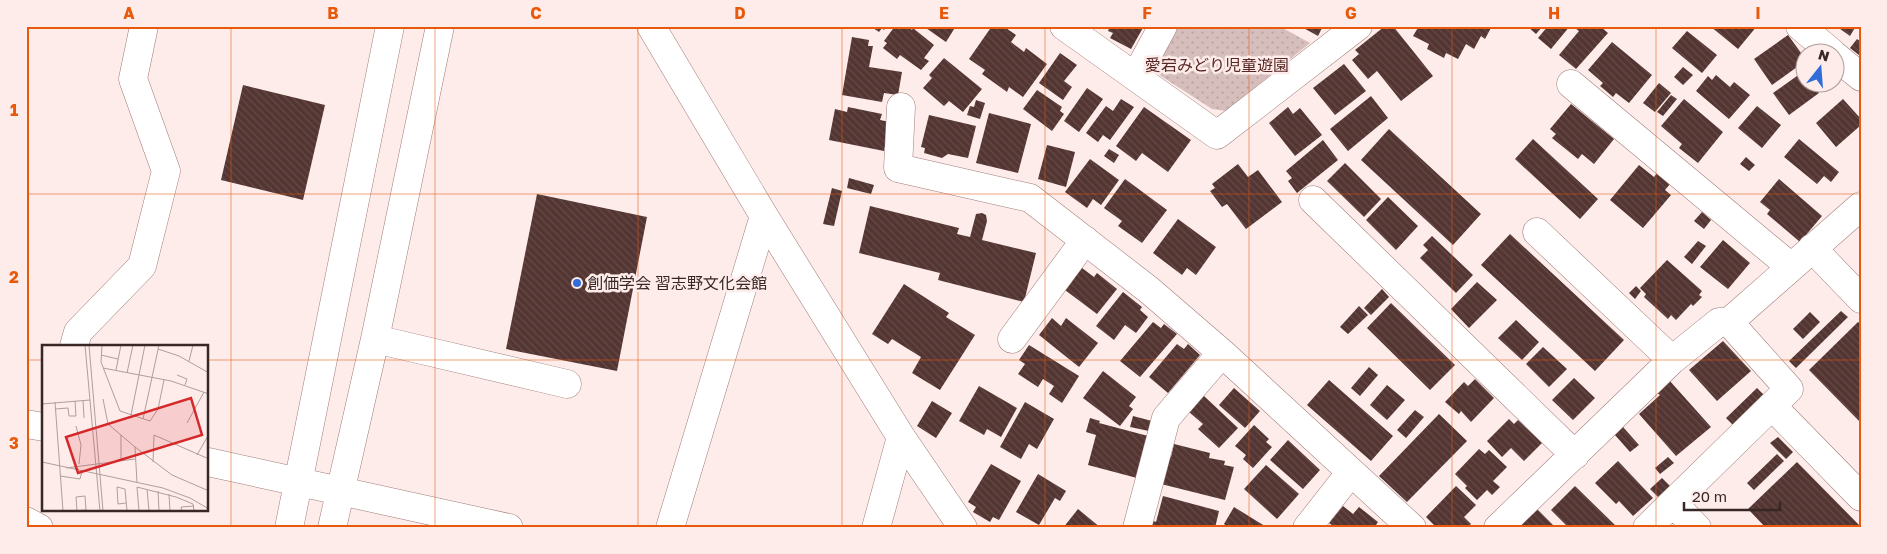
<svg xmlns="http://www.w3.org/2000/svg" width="1887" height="554" viewBox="0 0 1887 554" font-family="'Golos Text','Noto Sans JP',sans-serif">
<defs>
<pattern id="green-dots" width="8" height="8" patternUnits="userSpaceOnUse" patternTransform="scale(1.25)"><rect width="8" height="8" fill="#d6bebc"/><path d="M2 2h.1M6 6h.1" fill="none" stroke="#b8a3a1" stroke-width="1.8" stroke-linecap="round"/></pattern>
<pattern id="building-back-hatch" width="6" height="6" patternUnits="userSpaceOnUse" patternTransform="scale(1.25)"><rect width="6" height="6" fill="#533532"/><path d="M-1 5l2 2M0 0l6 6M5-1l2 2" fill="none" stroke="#644a47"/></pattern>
</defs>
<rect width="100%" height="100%" fill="#fdecea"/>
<path fill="url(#green-dots)" d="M1176,26H1279L1310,43L1226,111L1212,109L1158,74L1157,63Z"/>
<path fill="url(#building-back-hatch)" d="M870,26H887L884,30L882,28L879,32Z
M895,26H907L912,30L913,28L934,45L924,58L929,61L921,70L900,55L897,59L883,48L887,43L884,41Z
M923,26H956L946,42Z
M992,26H1003L1016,35L1011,42L1024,52L1026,48L1047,64L1023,97L1009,87L1007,92L982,74L985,70L969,59Z
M1110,26H1144L1131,49L1110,38L1113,33L1108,31Z
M1300,26H1323L1318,36Z
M1385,26H1393L1433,76L1401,101L1377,71L1368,79L1352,60L1359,54L1355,50Z
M1419,26H1492L1485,39L1481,36L1474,49L1466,44L1458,59L1446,53L1444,58L1427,49L1429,44L1413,36Z
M1527,26H1543L1536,34Z
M1548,26H1570L1551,49L1538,38Z
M1576,26H1600L1608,33L1576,69L1559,55L1579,31L1575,28Z
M1710,26H1757L1738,49Z
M1836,26H1856L1850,36Z
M1687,31L1717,55L1702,73L1672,48Z
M1788,35L1804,57V62L1772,85L1754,59Z
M852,37L869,40L868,46H873L869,67L902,72L898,95L884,93L882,102L842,95Z
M1857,39L1861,42V52L1859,55L1850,48Z
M1612,42L1652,75L1629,103L1616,93L1613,97L1600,86L1603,83L1588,70Z
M1060,53L1077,65L1064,81L1072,87L1063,100L1039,83Z
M944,58L982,89L963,112L949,101L944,106L923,88L932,78L929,75Z
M1344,64L1366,91L1335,115L1313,88Z
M1683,67L1693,75L1683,85L1674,77Z
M1804,71V82H1811L1819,93L1789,115L1773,93Z
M1716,75L1730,87L1734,82L1750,95L1729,119L1696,91L1708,76L1712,80Z
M1659,83L1671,93L1655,112L1643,103Z
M243,85L325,105L303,200L221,180Z
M1087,88L1103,99L1079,132L1064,121Z
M1037,90L1062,107L1060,111L1064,114L1052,131L1023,109Z
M1671,95L1677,99L1663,116L1657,112Z
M1371,96L1388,118L1348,151L1330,129Z
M1121,99L1134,107L1110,140L1103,135L1098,142L1086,133L1106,106L1113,111Z
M1684,99L1723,132L1698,163L1679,148L1682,144L1661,126Z
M1843,99L1861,119V125L1836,147L1816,123Z
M976,100L985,103L980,119L967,115L970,106L974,107Z
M1571,104L1614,139L1594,164L1582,154L1578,159L1552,138L1556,134L1550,129Z
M1757,106L1781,125L1762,148L1738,128Z
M848,107L882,114L880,120L890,122L884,151L829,140L835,109L847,112Z
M1144,107L1191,140L1168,172L1142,153L1136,161L1116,146Z
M1288,107L1293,114L1300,108L1322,135L1295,156L1269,123Z
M989,113L1031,124L1018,173L976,163Z
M929,115L976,126L968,158L948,154L942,158L924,153L925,148L921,147Z
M1389,129L1481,214L1453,245L1361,160Z
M1533,139L1598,199L1580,219L1515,159Z
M1799,139L1839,172L1831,182L1824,176L1817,184L1784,157Z
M1323,140L1338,160L1297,193L1288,181L1292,178L1286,171Z
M1047,145L1075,152L1066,187L1038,179Z
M1109,149L1119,155L1114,163L1104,156Z
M1746,157L1755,165L1749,171L1740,164Z
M1090,159L1119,180L1101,205L1093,199L1087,208L1065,192Z
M1345,163L1381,199L1364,217L1327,181Z
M1238,164L1248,177L1258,170L1282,202L1246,229L1227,204L1222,207L1210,191L1215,188L1212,184Z
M1639,165L1654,177L1657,173L1670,184L1665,190L1671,195L1643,228L1610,200Z
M849,178L874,185L871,194L847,188Z
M1125,179L1167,210L1142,243L1118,226L1122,221L1104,208Z
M1779,179L1822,216L1800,242L1767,214L1770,210L1760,202Z
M832,188L842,191L834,226L823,224Z
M537,194L647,217L617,371L506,349Z
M1388,197L1418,226L1396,250L1366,220Z
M870,206L959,228L957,234L970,237L976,214L982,213L986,215L987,221L982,240L1036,253L1024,302L938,280L940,273L859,253Z
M1702,212L1711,220L1704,229L1694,221Z
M1178,219L1216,247L1196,275L1187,268L1182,275L1153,253Z
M1510,234L1624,340L1595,371L1481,265Z
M1432,236L1473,275L1456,293L1420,258L1428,250L1423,245Z
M1723,240L1750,263L1728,289L1700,267Z
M1698,241L1706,246L1692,264L1684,257Z
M1667,260L1702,291L1699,295L1702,297L1693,306L1691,304L1676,320L1671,315L1668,319L1644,297L1646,294L1640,288Z
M1082,268L1094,277L1097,273L1117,289L1097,314L1065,290Z
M1477,282L1497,300L1469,328L1451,309Z
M904,284L949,313L946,317L975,335L940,390L912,373L921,357L892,339L888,344L872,334Z
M1636,286L1641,291L1635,299L1629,293Z
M1382,289L1389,297L1371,315L1364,308Z
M1123,292L1142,307L1140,310L1148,317L1136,333L1125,325L1114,340L1096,326Z
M1391,303L1455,365L1430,390L1367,328Z
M1359,306L1368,315L1348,334L1340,327Z
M1841,311L1848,317L1796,368L1789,361Z
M1810,312L1820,322L1803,339L1793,329Z
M1052,318L1061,326L1066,318L1098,343L1079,367L1039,335Z
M1516,320L1539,342L1522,360L1498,338Z
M1153,322L1161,328L1164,324L1177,334L1140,377L1120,361Z
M1858,322L1861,324V423L1809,370Z
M1723,341L1751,371L1717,401L1689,370Z
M1177,344L1184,349L1188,344L1200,355L1168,393L1149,377Z
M1029,345L1079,376L1062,403L1049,394L1054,386L1043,379L1038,387L1018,374L1025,364L1019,360Z
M1543,347L1567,369L1549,387L1526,364Z
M1369,367L1378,375L1360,396L1351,388Z
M1103,371L1136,397L1129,406L1133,409L1120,426L1083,398Z
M1574,378L1595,398L1573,420L1552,400Z
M1475,379L1494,398L1471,422L1461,411L1459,414L1445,402L1464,382L1468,386Z
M1329,380L1393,436L1371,461L1307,405Z
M1669,380L1711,427L1676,456L1639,414L1660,395L1656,392Z
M1387,385L1405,400L1387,420L1370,405Z
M979,386L1017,408L1001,437L987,429L984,435L959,421Z
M1234,388L1260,411L1245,428L1219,405Z
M1757,388L1764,395L1733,425L1726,418Z
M1204,396L1238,428L1219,448L1198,429L1203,424L1189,412Z
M932,401L952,413L936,438L917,426Z
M1025,402L1054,419L1037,449L1029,444L1021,459L1000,447Z
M1415,410L1424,417L1406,438L1397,430Z
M1439,414L1467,441L1407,502L1379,476Z
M1133,416L1152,421L1149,431L1130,427Z
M1090,418L1100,421L1099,423L1148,436L1137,478L1088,465L1096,435L1086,432Z
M1509,419L1514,424L1518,420L1542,443L1524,461L1511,448L1502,457L1487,441Z
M1254,425L1269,439L1266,442L1272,447L1253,468L1243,459L1246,455L1235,446Z
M1623,427L1639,445L1630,452L1615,435Z
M1778,437L1793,452L1786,459L1770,443Z
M1288,440L1320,470L1303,489L1270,460Z
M1174,444L1210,453L1209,458L1225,461L1224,465L1234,467L1225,500L1161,484L1168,457H1171Z
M1479,449L1485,454L1489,450L1507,467L1493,481L1500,487L1492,495L1487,490L1477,500L1465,488L1467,486L1455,474Z
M1777,454L1784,461L1754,490L1747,483Z
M1668,457L1674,463L1660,474L1655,468Z
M1618,461L1653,498L1633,516L1619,501L1616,504L1595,483Z
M1797,462L1861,527V528H1766L1748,509Z
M991,464L1021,481L999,520L993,517L990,522L973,512L976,507L968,502Z
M1266,465L1299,494L1277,519L1244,489Z
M1038,474L1066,491L1060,501L1055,498L1039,525L1016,512Z
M1662,478L1670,486L1658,497L1650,489Z
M1456,486L1476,505L1464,517L1471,524L1467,528H1437L1426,517Z
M1575,486L1618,528H1566L1565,526L1566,525L1551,510Z
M1163,496L1219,511L1215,528H1149L1151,520L1156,522Z
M1343,506L1353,514L1359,507L1378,522L1374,528H1336L1329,523Z
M1234,507L1268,528H1229L1224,524Z
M1536,508L1556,528H1516Z
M1078,509L1101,528H1063Z"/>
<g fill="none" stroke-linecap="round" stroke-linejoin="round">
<g stroke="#a17c78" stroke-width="29">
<path id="minor" d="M651,26L764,216L901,437L963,528
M1064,26L1217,135L1358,26
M1800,26L1831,52
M1834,55L1861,77
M1136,76L1163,26
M1571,84L1791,267
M901,107L898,168L1030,198L1149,290L1222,353L1412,528
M1313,200L1575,455
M1537,232L1672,360
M1812,248L1861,299
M375,339L567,384
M1012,339L1085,240
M74,346L78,332L142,266L166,171L133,79L144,26
M1772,406L1861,497
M26,424L44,427
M208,462L509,528
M1673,503L1697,528
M26,521L39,528
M289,528L390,26
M332,528L375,339L440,26
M670,528L764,216
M876,528L901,437
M1137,528L1166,418L1222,353
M1307,528L1351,472
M1498,528L1672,360L1719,322H1729L1861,206
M1647,528L1789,389L1729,322"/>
</g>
<use href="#minor" stroke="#fff" stroke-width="28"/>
</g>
<path fill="none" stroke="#e8590c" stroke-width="1" stroke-opacity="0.55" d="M231,26V528M435,26V528M638,26V528M842,26V528M1045,26V528M1249,26V528M1452,26V528M1656,26V528M26,194H1861M26,360H44M208,360H1861"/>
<circle fill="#306dda" stroke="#fdecea" stroke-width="2" cx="577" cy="283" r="5"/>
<g text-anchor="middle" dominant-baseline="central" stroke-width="5" stroke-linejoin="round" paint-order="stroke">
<g font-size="16" fill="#582724" stroke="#fdecea">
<text x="1217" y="65">愛宕みどり児童遊園</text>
</g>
<g font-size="16" fill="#372826" stroke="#fdecea" text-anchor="start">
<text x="587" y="283">創価学会 習志野文化会館</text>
</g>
</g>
<g transform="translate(42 345)">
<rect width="166" height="166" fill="#fdecea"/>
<path fill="none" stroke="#ae9e9c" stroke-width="1" d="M43,0L58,166M47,0L61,166M60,0L59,17L78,66L108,76L116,64L122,35M116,4L137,11L167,28M59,10L76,14M147,16L151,0M61,23L129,36L167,49M74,25L79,0M85,28L91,0M135,30L145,34L143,40M61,54L66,79L93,102L130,130L167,146M41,55L42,73M13,57L21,166M0,59L48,55M13,64L26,63L27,71H34L33,56M89,70L103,0M101,74L117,0M145,78L162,47M34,81L39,100L37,119M79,90V115M93,102L95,138M155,110L167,89M0,117L121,143L148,153L167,164M111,117L112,90L167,114M24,123L93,114M18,131L38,134L40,126M105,144L107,166M116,146L117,166M127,149L128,166M84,158L76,159L75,142L83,144L85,166M32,166L44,165L43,151L34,152L35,166M97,166L95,142L134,152L151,159L152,166M140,166L139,162L152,161"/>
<path fill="#d62828" fill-opacity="0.15" stroke="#d62828" stroke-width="2.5" d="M149,53L160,90L36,128L24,92Z"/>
<rect width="166" height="166" fill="none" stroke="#372826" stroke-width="2.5"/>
</g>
<rect width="1887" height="554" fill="none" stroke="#fdecea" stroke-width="55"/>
<g transform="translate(1820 68) rotate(17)"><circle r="24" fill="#fdecea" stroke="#ae9e9c"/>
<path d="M0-4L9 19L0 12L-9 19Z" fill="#306dda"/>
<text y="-8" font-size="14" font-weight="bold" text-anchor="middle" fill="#372826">N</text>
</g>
<path d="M1684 502v8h96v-8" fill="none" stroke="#372826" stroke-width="2.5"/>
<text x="1692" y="502" font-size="15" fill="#372826" stroke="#fdecea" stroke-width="4" paint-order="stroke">20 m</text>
<rect x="28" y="28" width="1832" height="498" fill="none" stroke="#e8590c" stroke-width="2"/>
<g font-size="16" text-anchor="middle" font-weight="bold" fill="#e8590c">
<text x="129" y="19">A</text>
<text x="333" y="19">B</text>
<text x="536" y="19">C</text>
<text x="740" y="19">D</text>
<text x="944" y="19">E</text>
<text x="1147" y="19">F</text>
<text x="1351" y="19">G</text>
<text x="1554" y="19">H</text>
<text x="1758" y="19">I</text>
<text x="14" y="116">1</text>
<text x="14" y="283">2</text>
<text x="14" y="449">3</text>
</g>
</svg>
